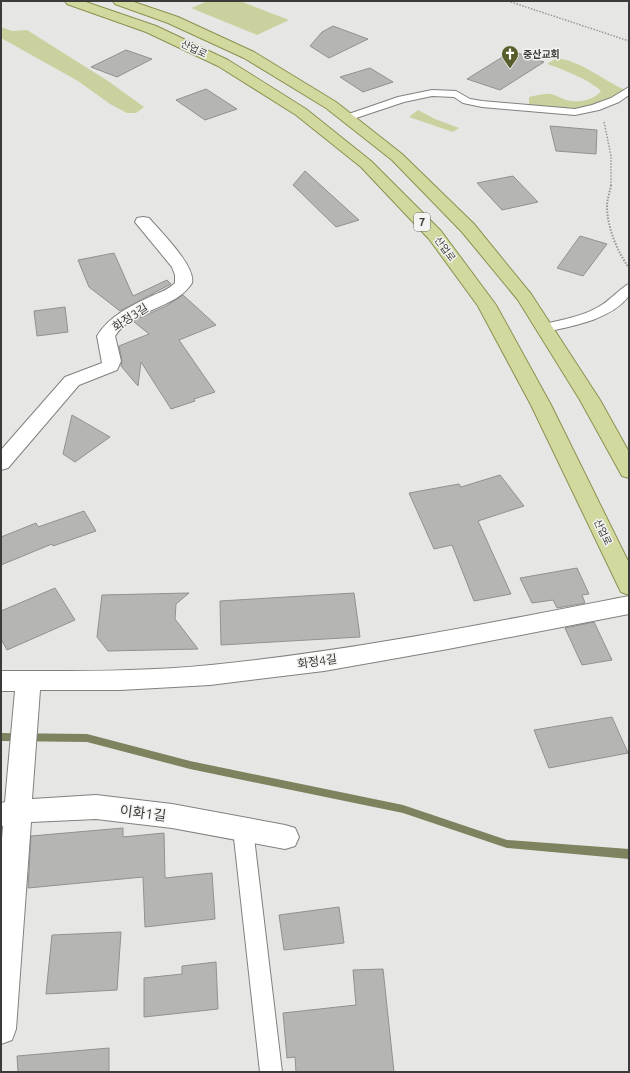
<svg xmlns="http://www.w3.org/2000/svg" width="630" height="1073" viewBox="0 0 630 1073" font-family="Ubuntu,'Noto Sans KR',sans-serif">
<rect width="100%" height="100%" fill="#e6e7e4"/>
<path fill="#cbd19e" d="M208,1H240L289,20L257,35L191,8Z
M1,27L12,31L27,30L108,81L144,107L136,113H127L110,104L78,81L1,38Z
M557,58C583,62 601,79 625,90L602,103L574,109L529,105V97C536,96 543,93 551,94C556,95 560,98 566,100C577,103 593,101 601,91C592,81 560,68 547,64Z
M418,110L435,119L459,128L453,132L409,117Z"/>
<g fill="none" stroke-linecap="round" stroke-linejoin="round">
<path fill="#7e825e" fill-rule="evenodd" d="M1,733L87,734L190,761L403,805L507,840L629,849V859L507,848L403,813L190,769L87,742L1,741Z"/>
</g>
<path fill="#b5b6b3" stroke="#91928f" d="M333,26L368,39L329,58L310,46L322,32Z
M126,50L152,59L117,77L91,67Z
M512,51L544,62L500,90L467,79Z
M370,68L393,82L363,92L340,77Z
M206,89L237,109L205,120L176,100Z
M550,126L597,130L596,154L556,151Z
M305,171L359,220L336,227L293,185Z
M513,176L538,202L502,210L477,183Z
M580,236L607,244L583,276L557,268Z
M114,253L133,296L167,280L171,284L120,311L89,287L78,260Z
M183,295L216,325L179,340L215,392L194,399L195,401L171,409L141,362L138,386L121,366L122,361L119,346L149,334L133,321L166,306Z
M65,307L68,332L37,336L34,311Z
M72,415L110,437L75,462L63,454Z
M500,475L524,506L478,521L511,594L474,601L452,545L434,549L409,493L459,484L461,487Z
M84,511L96,531L53,546L52,544L1,565V537L36,523L38,527Z
M577,568L589,594L582,595L585,603L557,608L553,600L532,603L520,578Z
M55,588L75,620L7,650L1,639V611Z
M189,593L176,604L175,619L198,649L108,651L97,637L102,595Z
M354,593L360,637L221,645L220,601Z
M594,622L612,660L582,665L565,628Z
M612,717L628,753L549,768L534,730Z
M123,828V837L164,833L165,878L212,873L215,919L145,927L143,877L28,888L31,836Z
M339,907L344,943L284,950L279,915Z
M121,932L117,990L46,994L52,935Z
M216,962L218,1009L144,1017V978L182,974V966Z
M383,969L394,1072H296L295,1057L287,1058L283,1013L356,1005L353,970Z
M109,1048V1072H18L17,1056Z"/>
<g fill="none" stroke-linecap="round" stroke-linejoin="round">
<g stroke="#80807d" stroke-width="2">
<path id="service" d="M629,87V95L619,102L599,110L575,115L482,107L463,103L454,97L432,96L404,102L347,121L342,118L343,116L398,97L432,90L456,91L470,99L482,101L575,109L592,105L611,98Z
M629,284V296C610,320 573,326 545,332L540,331L538,328L540,325C560,320 582,317 600,306C608,302 623,286 629,284Z
M243,820L250,823L253,829L282,1072H260L233,829L236,823Z"/>
</g>
<g stroke="#80807d" stroke-width="2">
<path id="minor" d="M143,217L149,218C160,231 196,266 192,283C175,310 133,308 115,336L121,361L117,370L79,385L8,468L1,470V450L65,377L102,363L97,336C110,315 131,306 154,295C161,292 169,289 175,283V275L172,267L135,222L137,218Z
M629,596V614L448,649L324,671L210,685L120,690H40L32,799L96,795L172,804L285,825L295,828L299,837L295,846L285,849L172,828L96,819L31,822L16,1029L12,1040L1,1044V852L3,826L1,825V803L5,802L15,691H1V671C71,671 141,672 211,665C352,651 490,623 629,596Z"/>
</g>
<g stroke="#8b9151" stroke-width="2">
<path id="primary" d="M65,1H83L156,26L228,60L306,109L371,161L441,231L496,305L551,405L629,563V595L621,592L618,586L531,405L478,306L429,239L361,167L296,115L218,66L146,32L67,4Z
M113,1H131L178,17L254,52L336,102L402,154L474,224L531,294L600,400L629,452V478L622,476L580,400L518,300L462,232L392,160L326,108L244,58L168,23L115,4Z"/>
</g>
<path stroke="#979896" stroke-width="1.5" stroke-dasharray="1.5 1.5" stroke-linecap="butt" d="M508,1L629,41
M604,122L611,156V186"/>
<path stroke="#979896" stroke-width="2" stroke-dasharray="1.5 1.5" stroke-linecap="butt" d="M611,185C610,192 607,199 607,206C607,227 617,251 629,268"/>
<use href="#service" fill="#fff" fill-rule="evenodd"/>
<use href="#minor" fill="#fff" fill-rule="evenodd"/>
<use href="#primary" fill="#d3d99e" fill-rule="evenodd"/>
</g>
<defs>
<g id="church-pin" transform="scale(0.9)"><path d="M0 17L-7.5 6A9.5 9.5 0 1 1 7.5 6Z" fill="#585d2b" stroke="#f3f4f1"/><path d="M-1.2-6h2.4v3.5h3.3v2.4h-3.3V6h-2.4V-.1h-3.3v-2.4h3.3Z" fill="#fff"/></g>
</defs>
<g fill-rule="evenodd">
<use href="#church-pin" x="510" y="54"/>
</g>
<g text-anchor="middle" dominant-baseline="central" stroke-width="3" stroke-linejoin="round" paint-order="stroke">
<g font-size="10" fill="#3b3b3a" stroke="#f3f4f1">
<text transform="translate(194 49) rotate(25)">산업로</text>
<text transform="translate(445 249) rotate(53)">산업로</text>
<text transform="translate(603 532) rotate(64)">산업로</text>
</g>
<g font-size="10" font-weight="bold" fill="#3b3b3a" stroke="#f3f4f1" text-anchor="start">
<text x="523" y="54">중산교회</text>
</g>
<rect fill="#f3f4f1" stroke="#727271" stroke-width="1" x="414" y="213" width="16" height="18" rx="3"/>
<g font-size="11" font-weight="bold" fill="#3b3b3a">
<text x="422" y="222">7</text>
</g>
<g font-size="12" fill="#3b3b3a" stroke="#f3f4f1">
<text transform="translate(130 317) rotate(-33)">화정3길</text>
<text transform="translate(317 661) rotate(-8)">화정4길</text>
</g>
<g font-size="14" fill="#3b3b3a" stroke="#f3f4f1">
<text transform="translate(143 813) rotate(7)">이화1길</text>
</g>
</g>
<rect width="630" height="1073" fill="none" stroke="#3b3b3a" stroke-width="4"/>
</svg>
